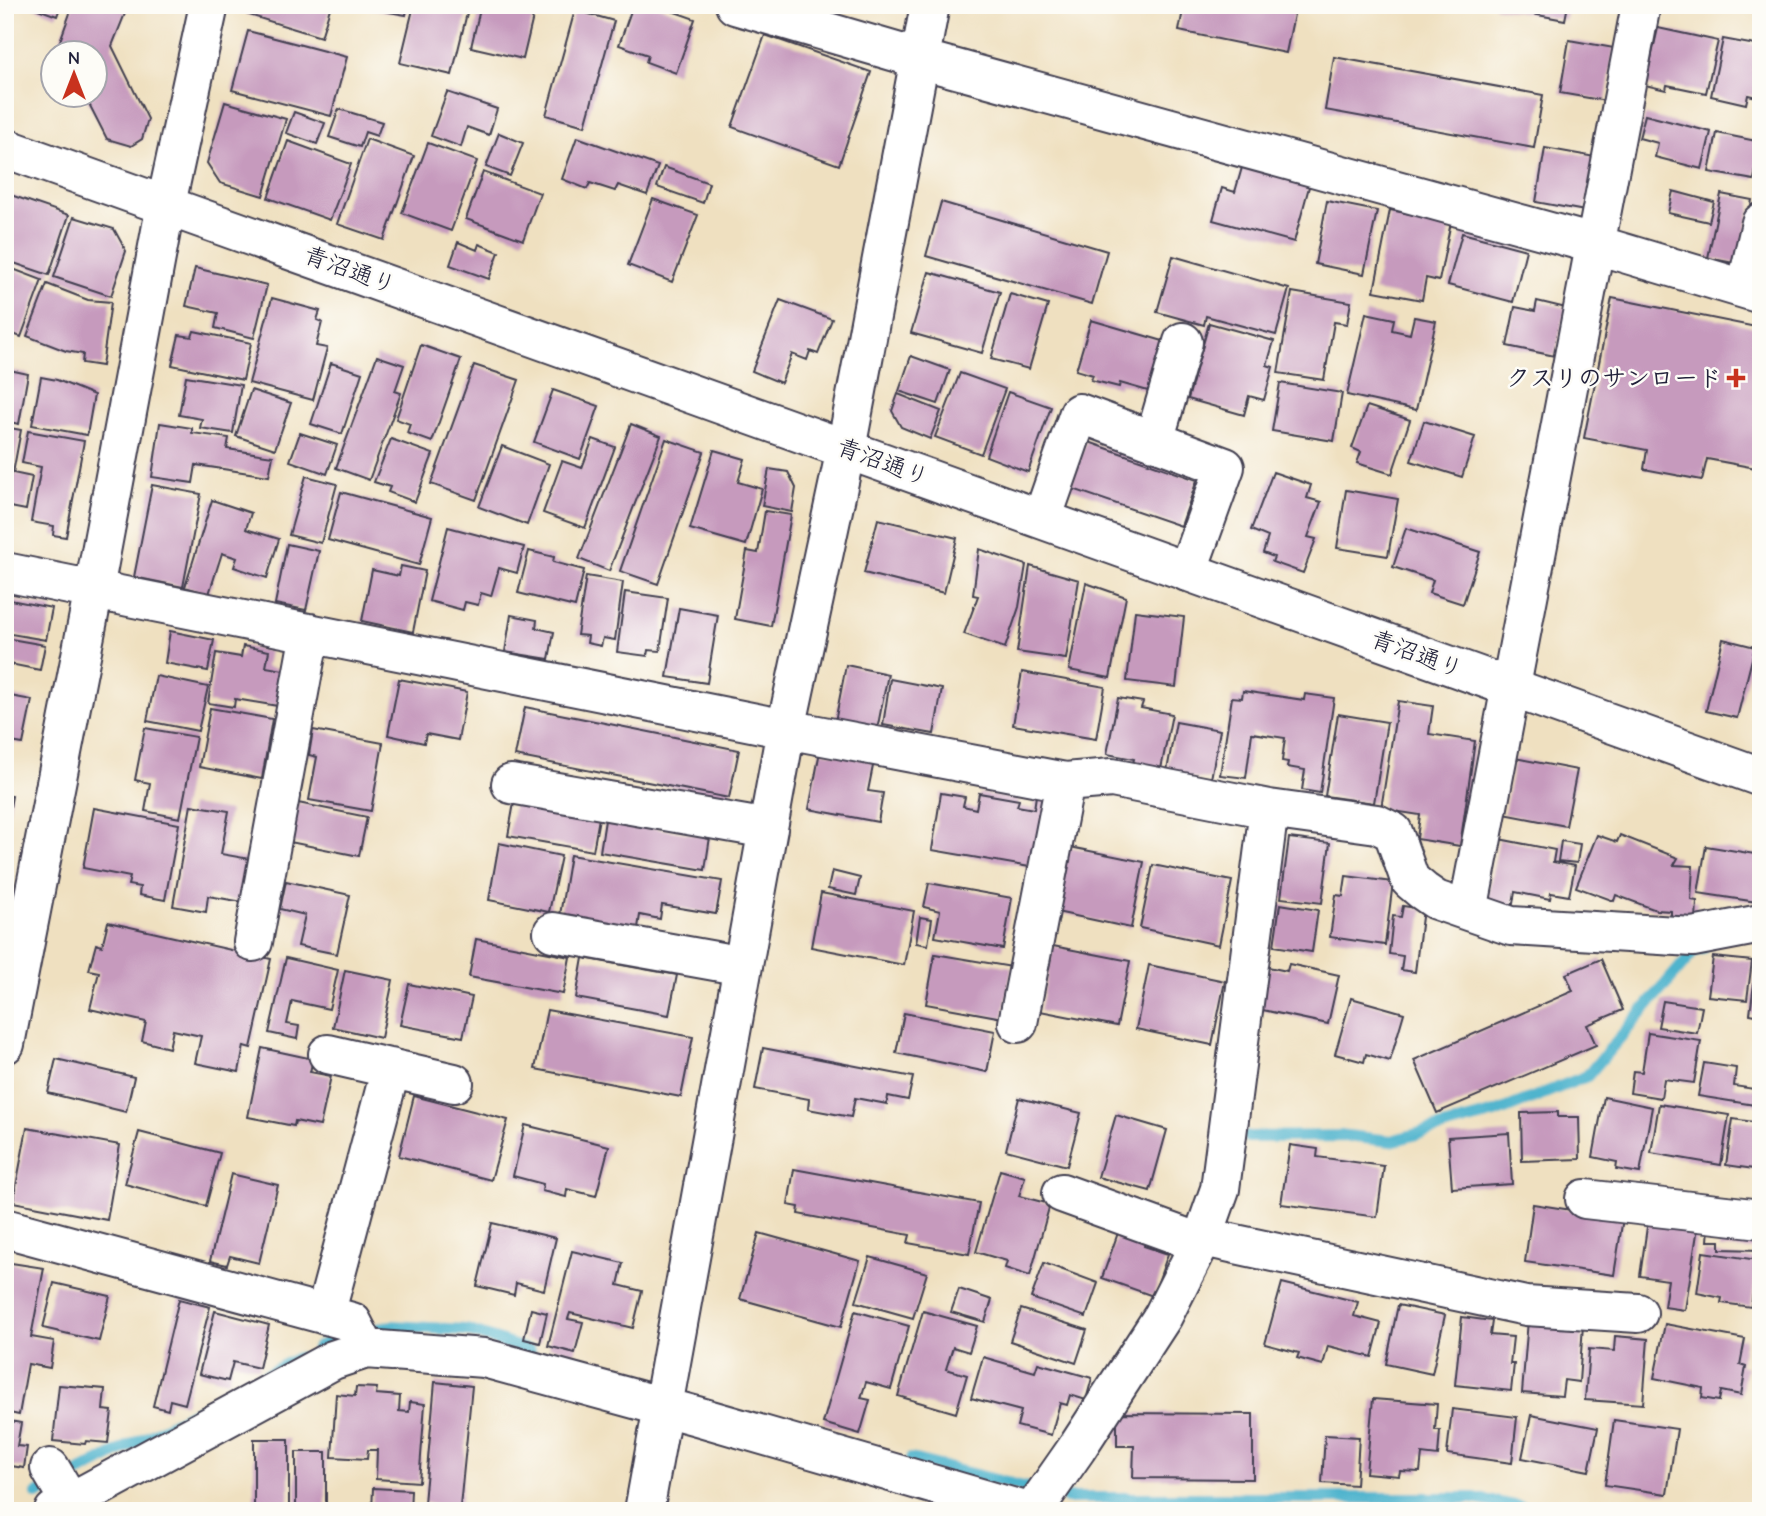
<svg xmlns="http://www.w3.org/2000/svg" width="1766" height="1516" viewBox="0 0 1766 1516" font-family="'Comic Neue','Klee One',sans-serif">
<rect width="100%" height="100%" fill="#fdfcf7"/>
<filter id="ink" filterUnits="userSpaceOnUse"><feTurbulence type="fractalNoise" baseFrequency=".0143" numOctaves="2"/><feDisplacementMap in="SourceGraphic" scale="14" xChannelSelector="R" yChannelSelector="G"/><feConvolveMatrix kernelMatrix="1 2 1 2 8 2 1 2 1" color-interpolation-filters="sRGB"/></filter>
<filter id="wash" filterUnits="userSpaceOnUse"><feTurbulence type="fractalNoise" baseFrequency=".00686" numOctaves="4" result="noise"/><feDisplacementMap in="SourceGraphic" scale="28" xChannelSelector="R" yChannelSelector="G"/><feGaussianBlur stdDeviation="1.57" result="paint"/><feColorMatrix in="noise" values="0 0 0 0 0 0 0 0 0 0 0 0 0 0 0 0 0 1.4 0 .05"/><feComposite in="paint" operator="in"/></filter>
<g filter="url(#wash)">
<rect width="100%" height="100%" fill="#efe0c0"/>
<g fill="none" stroke-linecap="round" stroke-linejoin="round">
<path stroke="#4fb4cd" stroke-width="12" d="M1248,1137L1347,1136L1391,1141L1495,1113L1587,1076L1695,950L1702,949
M317,1348L331,1340L391,1326L466,1330L530,1351
M911,1459L1028,1488
M37,1494L298,1358
M1067,1498H1473L1540,1511"/>
</g>
<g id="blocks">
<path fill="#c69abd" d="M27,5H61L57,16Z
M73,5H111L126,11L112,46L148,119L142,139L131,146L107,139L84,94H94V52H56Z
M246,5H331L321,37L243,13Z
M361,5H408L406,15L361,7Z
M414,5H436L467,13L452,75L400,63Z
M481,5H519L517,13L533,17L523,59L471,47Z
M633,5H655L695,19L676,73L646,62L648,55L619,45Z
M1184,5H1296L1286,53L1179,31Z
M1494,5H1568L1565,20L1494,7Z
M1722,5H1747L1746,11Z
M575,10L614,21L585,126L546,115Z
M1658,28L1718,41L1706,93L1667,85L1666,90L1645,85Z
M248,31L347,57L331,116L232,90Z
M765,35L871,72L839,165L732,127Z
M1723,39L1761,46V98L1748,95L1746,104L1711,96Z
M1569,40L1614,48L1606,101L1560,93Z
M1334,57L1543,95L1534,148L1325,110Z
M447,92L497,109L489,135L467,127L461,147L431,136Z
M225,102L286,119L263,196L220,183L207,163Z
M339,109L382,122L377,136L365,132L360,147L329,137Z
M294,112L325,123L317,144L286,133Z
M1645,115L1711,132L1702,169L1655,157L1658,143L1639,138Z
M499,133L523,143L510,176L486,167Z
M1717,133L1761,142L1754,180L1709,172Z
M577,137L658,166L647,195L618,185L615,191L590,183L587,189L562,179Z
M367,139L414,156L384,240L337,224Z
M288,141L351,164L330,220L268,198Z
M428,143L477,161L451,231L402,213Z
M1545,148L1595,157L1585,211L1536,202Z
M1243,164L1310,183L1294,242L1213,220L1222,188L1235,192Z
M664,167L709,183L703,203L657,187Z
M483,172L540,193L523,240L466,219Z
M1673,191L1714,202L1709,222L1668,213Z
M5,193L69,215L49,275L5,260Z
M1721,194L1752,200L1739,264L1708,258Z
M653,199L698,215L672,282L628,265Z
M1327,201L1377,211L1364,274L1315,264Z
M941,202L1107,251L1092,304L926,256Z
M1390,210L1451,222L1439,281L1426,278L1422,300L1374,291Z
M74,217L114,229L126,251L111,296L54,277Z
M1462,233L1526,250L1513,302L1448,285Z
M458,242L477,250L479,244L499,252L489,279L450,265Z
M1173,256L1289,289L1276,335L1206,316L1204,325L1157,312Z
M5,266L42,280L21,337L5,331Z
M195,268L267,285L254,338L215,328L218,313L186,306Z
M929,272L1000,292L982,353L911,333Z
M47,284L88,300L111,302L102,366L82,363L83,354L66,351L27,336Z
M1292,292L1351,302L1347,324L1334,322L1324,380L1278,373Z
M1010,294L1048,305L1029,369L991,359Z
M272,298L320,311L317,320L322,322L316,346L327,348L313,400L249,383Z
M1612,298L1761,328V469L1707,459L1702,480L1644,469L1647,450L1584,438Z
M780,300L832,319L818,354L810,351L807,360L792,354L781,383L752,371Z
M1537,301L1566,308L1555,356L1507,346L1515,307L1535,311Z
M1366,313L1394,319L1392,330L1410,334L1414,317L1436,321L1416,410L1347,395Z
M1091,320L1163,341L1148,391L1120,383L1119,387L1091,380L1093,375L1076,370Z
M1209,323L1274,341L1267,365L1273,367L1264,400L1249,396L1244,415L1188,399Z
M194,331L251,343L243,380L172,365L179,335L192,337Z
M421,345L461,359L432,442L407,433L410,424L396,419Z
M377,356L404,365L395,391L401,393L369,480L336,468Z
M911,356L950,370L938,404L899,391Z
M331,363L362,373L342,434L311,424Z
M474,365L519,380L476,500L431,484Z
M5,369L28,374L19,424L5,421Z
M960,373L1005,389L981,454L935,437Z
M186,376L241,385L233,433L200,428L202,419L179,415Z
M41,377L57,380L94,395L87,435L32,425Z
M1280,383L1342,393L1334,441L1272,431Z
M251,390L291,403L275,449L236,436Z
M553,390L599,406L580,459L534,442Z
M1008,392L1051,407L1028,472L986,456Z
M898,394L941,411L930,439L901,427L892,411Z
M1367,406L1410,420L1392,474L1357,463L1361,452L1352,448Z
M1424,421L1475,437L1462,477L1411,461Z
M160,423L192,428V433L229,438L227,449L273,456L269,476L196,465L193,483L152,477Z
M631,424L661,436L609,571L579,559Z
M5,427L21,430L13,473L32,477L26,510L5,506Z
M28,431L84,441L66,537L53,535L54,526L31,522L41,467L22,463Z
M300,433L337,445L327,474L290,461Z
M391,439L433,454L415,502L388,492L390,487L374,482Z
M593,439L615,447L585,528L543,513L562,461L582,468Z
M666,439L704,452L658,584L620,571Z
M1086,441L1197,480L1181,526L1070,488Z
M502,446L549,464L527,525L479,507Z
M714,450L745,459L738,482L762,489L746,545L690,529Z
M769,469L788,472L796,488L792,512L762,506Z
M1273,472L1311,485L1307,498L1321,502L1308,537L1316,539L1303,573L1272,562L1274,557L1263,553L1268,537L1251,530Z
M306,476L337,484L321,543L289,535Z
M152,485L201,494L183,587L134,577Z
M1346,490L1398,499L1388,556L1337,548Z
M341,492L432,517L419,565L328,540Z
M212,500L251,513L246,529L279,539L267,578L234,567L237,558L222,553L209,594L185,587Z
M765,511L791,515L771,626L735,619L747,551L758,553Z
M878,519L957,538L944,593L864,573Z
M448,527L524,547L517,573L499,568L491,596L481,593L478,605L465,602L463,610L429,601Z
M1406,528L1480,552L1463,604L1429,593L1433,580L1393,567Z
M287,544L319,551L306,610L275,604Z
M979,549L1026,565L1019,607L1005,648L964,634L978,596L973,595Z
M529,551L554,557L553,562L584,570L575,607L518,593Z
M401,566L425,571L413,632L362,621L372,570L399,576Z
M1030,566L1079,580L1066,659L1017,652Z
M586,576L623,582L615,640L603,638L601,646L587,643L588,636L577,635Z
M1086,583L1126,597L1110,678L1069,670Z
M625,592L668,598L660,651L648,650L647,656L617,652Z
M5,599L52,608L46,640L5,633Z
M679,608L718,615L707,683L667,677Z
M1135,611L1184,617L1176,687L1127,681Z
M511,615L537,620L536,628L554,632L549,659L505,652Z
M170,631L214,640L208,671L165,663Z
M5,638L45,645L40,670L5,663Z
M1723,639L1755,647L1737,718L1706,711Z
M243,646L269,651L266,667L284,670L278,706L235,699L234,707L208,703L216,653L241,657Z
M846,665L888,674L877,730L835,722Z
M1022,672L1105,687L1096,739L1013,725Z
M156,676L208,687L198,731L147,721Z
M399,679L467,692L458,740L426,734L424,743L388,735Z
M890,679L942,689L934,734L883,725Z
M1243,691L1304,700L1305,694L1334,698L1320,793L1302,790L1305,770L1287,767L1288,762L1282,761L1285,738L1252,733L1246,778L1220,775L1232,697L1242,698Z
M5,695L32,700L23,744L5,741Z
M1118,698L1143,702L1141,708L1172,714L1161,769L1133,763L1134,759L1107,754Z
M1398,701L1433,706L1429,734L1475,741L1460,846L1417,839L1420,815L1381,809Z
M525,707L739,750L729,798L515,756Z
M210,708L272,719L262,779L199,767Z
M1338,714L1387,722L1374,803L1325,796Z
M1176,722L1220,730L1211,779L1166,776Z
M145,728L196,737L180,818L145,811L150,783L135,780Z
M313,730L383,743L371,811L309,800L317,757L309,755Z
M820,751L874,761L868,791L883,793L878,822L809,809Z
M1515,758L1577,770L1566,826L1504,814Z
M1037,789L1054,792L1030,867L932,850L941,793L965,797L963,806L976,809L979,793L1019,800L1017,806L1034,809Z
M5,795L12,796L7,824H5Z
M298,803L367,817L359,856L290,842Z
M514,803L599,818L593,851L508,836Z
M191,805L229,811L221,854L250,859L243,902L208,896L206,912L173,906Z
M94,808L179,824L165,900L139,895L140,887L128,885L130,877L83,868Z
M605,820L710,837L705,870L600,852Z
M1597,835L1617,842L1620,835L1678,858L1674,865L1693,866L1691,900L1697,901L1696,920L1671,919V911L1656,910L1616,895L1614,901L1576,887Z
M1289,838L1330,843L1322,903L1281,898Z
M1499,839L1555,850L1553,862L1575,866L1569,896L1551,893L1550,899L1515,892L1512,909L1486,905Z
M1561,841L1580,844L1577,863L1558,861Z
M499,843L561,856L549,912L489,900Z
M1065,846L1144,862L1131,928L1052,911Z
M1706,846L1761,855V878L1757,902L1698,893Z
M570,855L722,881L716,914L662,905L660,919L640,915L638,928L560,915Z
M1153,865L1232,881L1219,945L1140,928Z
M832,871L860,878L856,895L828,889Z
M1346,876L1393,882L1385,945L1330,937L1336,895L1343,896Z
M286,881L350,895L337,954L298,946L305,915L280,909Z
M929,883L1012,898L1003,949L935,937L940,911L924,907Z
M821,893L914,911L904,965L811,947Z
M1280,904L1318,910L1312,952L1274,946Z
M1403,906L1423,909L1415,972L1401,970L1403,956L1389,954L1393,916L1401,917Z
M920,917L932,919L928,945L916,943Z
M108,922L271,959L251,1048L244,1046L239,1072L195,1063L201,1036L173,1030L169,1048L142,1041L146,1022L90,1009L99,972L89,970L96,944L102,946Z
M476,939L570,957L563,994L469,977Z
M1053,946L1130,961L1117,1026L1040,1011Z
M1759,946H1761V1016L1750,1014Z
M935,954L1012,967L1003,1018L926,1004Z
M1713,957L1752,961L1747,1000L1708,996Z
M286,958L338,970L329,1009L292,1001L287,1024L299,1026L297,1039L269,1033Z
M583,958L677,975L669,1015L576,998Z
M1601,959L1623,1010L1587,1025L1596,1045L1437,1113L1414,1060L1573,991L1566,974Z
M1289,964L1339,975L1328,1024L1258,1009L1268,967L1287,971Z
M1149,965L1225,981L1212,1045L1136,1029Z
M345,970L393,980L381,1038L333,1027Z
M409,984L472,997L463,1037L400,1025Z
M1351,998L1404,1013L1390,1061L1366,1054L1364,1062L1335,1054Z
M1663,1001L1702,1007L1697,1033L1658,1027Z
M547,1010L693,1037L681,1097L535,1069Z
M904,1013L995,1031L987,1072L896,1053Z
M1648,1033L1701,1041L1694,1083L1664,1079L1661,1098L1630,1093L1633,1071L1642,1072Z
M262,1048L313,1059L310,1072L331,1076L320,1126L295,1121L294,1126L248,1117Z
M763,1048L913,1077L908,1100L888,1096L887,1104L855,1098L851,1117L808,1109L809,1099L755,1089Z
M56,1059L134,1077L126,1112L48,1093Z
M1704,1063L1736,1068L1734,1086L1761,1090V1106L1698,1096Z
M414,1096L508,1120L491,1180L399,1156Z
M1604,1097L1652,1107L1640,1173L1616,1169L1617,1162L1593,1157Z
M1019,1098L1081,1113L1067,1166L1006,1150Z
M1659,1104L1729,1115L1721,1165L1651,1153Z
M1558,1112V1117H1579L1580,1159L1522,1161L1521,1113Z
M1116,1115L1167,1130L1150,1191L1098,1177Z
M1733,1119L1761,1123V1170L1726,1165Z
M525,1125L609,1146L596,1196L567,1189L566,1197L542,1191L543,1184L513,1176Z
M27,1128L120,1145L107,1220L13,1202Z
M139,1132L220,1153L206,1206L125,1184Z
M1509,1133L1512,1184L1452,1188L1448,1137Z
M1290,1145L1318,1149L1317,1157L1384,1166L1377,1217L1281,1204Z
M794,1169L979,1203L969,1254L908,1243L910,1235L798,1214L799,1207L788,1205Z
M1000,1170L1025,1177L1019,1196L1050,1204L1030,1276L1005,1268L1007,1261L976,1252Z
M231,1174L278,1185L259,1263L230,1256L227,1265L210,1261Z
M1533,1204L1623,1218L1614,1275L1525,1262Z
M1648,1220L1698,1227L1685,1310L1664,1307L1668,1280L1640,1276Z
M492,1223L556,1238L544,1290L516,1283L514,1295L477,1286Z
M1709,1228L1761,1230V1250L1720,1249V1241H1708Z
M1119,1230L1145,1240L1144,1246L1168,1254L1153,1296L1102,1278Z
M759,1233L860,1261L841,1327L740,1299Z
M572,1251L623,1263L618,1285L642,1291L633,1328L570,1313L568,1319L583,1322L575,1353L548,1346Z
M1703,1252L1758,1260L1751,1307L1721,1303L1722,1298L1697,1293Z
M870,1257L927,1273L913,1318L856,1302Z
M5,1262L44,1268L31,1337L54,1341L50,1368L28,1364L19,1415L5,1412Z
M1044,1263L1098,1283L1086,1317L1031,1298Z
M54,1283L110,1296L99,1341L43,1328Z
M1282,1283L1358,1302L1354,1316L1381,1323L1372,1357L1328,1346L1323,1365L1297,1358L1299,1353L1265,1344Z
M959,1289L992,1300L985,1322L951,1312Z
M179,1299L210,1307L185,1404L170,1400L168,1410L153,1406Z
M1398,1305L1445,1315L1432,1374L1386,1364Z
M531,1309L547,1313L540,1343L524,1339Z
M1021,1309L1087,1330L1076,1363L1010,1341Z
M215,1311L269,1325L259,1368L233,1362L228,1381L199,1374Z
M855,1311L909,1326L891,1389L866,1382L861,1398L870,1400L860,1434L823,1423Z
M923,1311L977,1326L969,1352L953,1347L946,1369L967,1375L956,1413L898,1396Z
M1462,1317L1492,1321L1490,1335L1513,1337L1510,1364H1514L1511,1391L1455,1385Z
M1528,1320L1583,1325L1579,1382L1564,1380L1562,1396L1522,1393Z
M1665,1324L1745,1339L1740,1365L1746,1367L1741,1395L1721,1391L1719,1401L1702,1398L1703,1388L1654,1378Z
M1615,1336L1648,1339L1643,1404L1585,1400L1589,1349L1614,1351Z
M983,1357L1035,1372L1038,1363L1092,1378L1086,1400L1070,1395L1067,1405L1060,1403L1051,1435L1017,1426L1021,1411L971,1398Z
M435,1382L472,1386L460,1507L424,1503Z
M59,1385L105,1389L103,1410L112,1411L108,1443L86,1441L85,1444L53,1441Z
M356,1387L377,1388L376,1394L400,1396L399,1411L409,1412L410,1402L425,1404L419,1482L376,1479L377,1450H368L367,1459L332,1457L336,1394L355,1396Z
M1373,1399L1437,1404L1435,1430H1440L1438,1456L1422,1454L1420,1472L1400,1471L1399,1476L1366,1473Z
M1452,1409L1517,1417L1512,1463L1447,1454Z
M1117,1413L1253,1414V1479L1133,1478L1134,1446H1117Z
M1531,1415L1598,1428L1589,1471L1522,1458Z
M5,1420L21,1423L17,1446L27,1447L24,1468L11,1466L7,1490H5Z
M1614,1420L1677,1429L1667,1494L1605,1485Z
M1325,1435L1359,1437L1356,1485L1322,1483Z
M254,1439H289V1511H254Z
M296,1452H326V1511H296Z
M373,1488L411,1490L410,1511H372Z"/>
</g>
</g>
<g filter="url(#ink)">
<use href="#blocks" fill-opacity="0" stroke="#413e4f" stroke-width="2"/>
<g fill="none" stroke-linecap="round" stroke-linejoin="round">
<g stroke="#413e4f" stroke-width="42">
<path id="minor" d="M735,5L920,59L1597,245L1761,294
M5,148L1761,777
M1746,289L1761,223
M1154,441L1183,342
M1042,519L1079,413L1225,467L1187,572
M5,572L786,729L1065,782L1112,778L1269,809L1220,1189L1203,1237L1163,1316L1077,1448L1033,1511
M511,784L768,829
M1269,809L1377,824L1393,832L1410,880L1423,891L1436,900L1511,926L1693,937L1761,924
M1468,911C1525,609 1586,308 1641,5
M553,932L743,966
M253,942L310,633
M1018,1023L1065,782
M5,1044L94,589L166,204L209,5
M328,1054L454,1083
M1062,1193L1200,1243
M1585,1199L1761,1219
M5,1228L352,1322L366,1349L484,1358L697,1416L1025,1511
M1203,1237L1526,1306L1638,1313
M325,1315L391,1068
M50,1468L70,1502
M54,1511L333,1360L366,1349
M644,1511L786,729L846,449L930,5"/>
</g>
<use href="#minor" stroke="#fff" stroke-width="38"/>
</g>
</g>
<path fill="#c8321e" stroke="#fdfcf7" stroke-width="2.5" d="M1732.5 367.5h7v7h7v7h-7v7h-7v-7h-7v-7h7z"/>
<g text-anchor="middle" dominant-baseline="central" stroke-width="5" stroke-linejoin="round" paint-order="stroke">
<g font-size="24" fill="#22223b" stroke="#fdfcf7">
<text transform="translate(350 270) rotate(20)">青沼通り</text>
<text transform="translate(883 462) rotate(20)">青沼通り</text>
<text transform="translate(1417 654) rotate(20)">青沼通り</text>
</g>
<g font-size="24" font-weight="bold" fill="#22223b" stroke="#fdfcf7" text-anchor="end">
<text x="1722" y="378">クスリのサンロード</text>
</g>
</g>
<rect width="1766" height="1516" fill="none" stroke="#fdfcf7" stroke-width="28"/>
<g transform="translate(74 74)"><circle r="33" fill="#fdfcf7" stroke="#a5a5ac" stroke-width="2"/>
<path d="M0-5L12 26L0 18L-12 26Z" fill="#c8321e"/>
<text y="-10" font-size="19" font-weight="bold" text-anchor="middle" fill="#22223b">N</text>
</g>
</svg>
